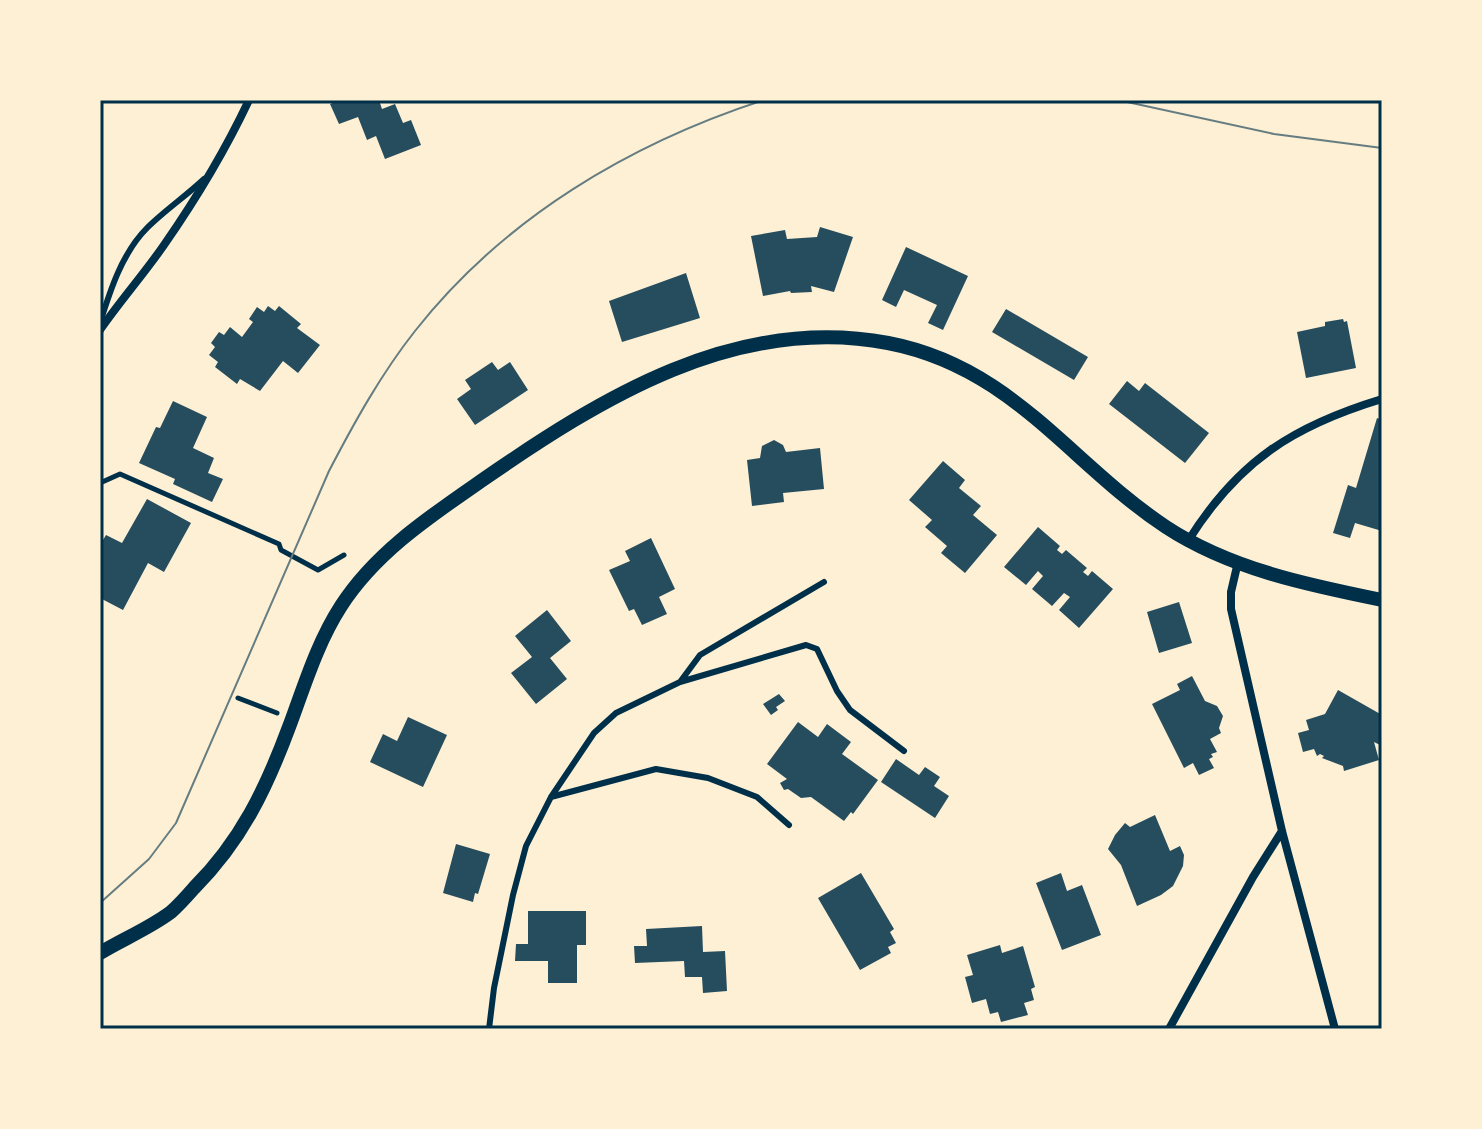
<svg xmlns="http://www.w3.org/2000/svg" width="1482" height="1129" viewBox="0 0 1482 1129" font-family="Arial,sans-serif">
<rect width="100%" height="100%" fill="#fdf0d5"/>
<path fill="#264d5e" d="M340,100H379L382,109L395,104L403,123L411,120L421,145L385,159L376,136L367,140L358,117L339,124L330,104Z
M820,227L853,237L834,292L811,286L812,292L791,293L790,291L763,296L751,236L785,230L787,239L817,237Z
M906,247L968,276L943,330L928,323L937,305L904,290L896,307L882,300Z
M686,273L700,318L622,342L609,301Z
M268,306L275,311L279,306L301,324L297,328L320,345L298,373L283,361L260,391L240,379L237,384L215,367L218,362L209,355L215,347L211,343L219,332L224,335L230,327L242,337L253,322L249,319L257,307L264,312Z
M1006,309L1088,357L1074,380L992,332Z
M1343,319L1344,322L1347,321L1356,368L1306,378L1297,332L1325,326V322Z
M492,362L498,370L510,362L528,390L475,425L457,399L471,389L465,380Z
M1127,381L1139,391L1145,383L1209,433L1185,463L1109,404Z
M173,401L207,417L193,448L214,458L208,473L223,479L212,502L173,484L175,479L139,463L156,427L160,428Z
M1377,418L1382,420V531L1355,523L1350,538L1333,533L1348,485L1356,488Z
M774,440L783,445L786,452L820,448L824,489L783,493L784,502L752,506L747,460L760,458L762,446Z
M943,461L965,480L959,488L981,506L973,515L997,535L965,573L941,553L947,546L925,527L932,520L909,500Z
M147,499L191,523L164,572L148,563L123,610L100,598V545L106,535L122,543Z
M1038,527L1060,546L1057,550L1062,554L1066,550L1087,568L1083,572L1088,576L1092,571L1113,589L1079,628L1059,610L1070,597L1064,593L1052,606L1032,589L1043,576L1038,571L1026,585L1004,567Z
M651,538L675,589L659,597L667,614L642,625L634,609L629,611L609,570L630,561L625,551Z
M1179,602L1192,643L1159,653L1147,612Z
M547,610L571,641L550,658L567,679L536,704L511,673L532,657L515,636Z
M1192,676L1205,701L1217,706L1223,716L1219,728L1221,733L1210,739L1217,752L1211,754L1213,757L1209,759L1214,768L1199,775L1193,763L1184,768L1152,704L1180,690L1177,684Z
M1338,690L1382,715V746L1374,742L1379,760L1344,771L1343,766L1322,758L1324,756L1320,754L1317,756L1314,749L1303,752L1298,733L1309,730L1306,720L1325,714Z
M779,694L785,701L776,707L778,710L771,715L763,704Z
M408,717L447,735L423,787L370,762L383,734L397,741Z
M798,722L818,737L827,724L851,742L842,754L878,780L853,814L851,812L844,821L811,797L801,798L788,789L784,790L780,783L787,779L767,764Z
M896,759L919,775L925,767L940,777L934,786L949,796L935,818L881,782Z
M1155,815L1170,851L1180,846L1184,855L1183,866L1173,886L1161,895L1137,906L1121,865L1108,849L1115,835L1125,823L1130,827Z
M456,844L490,854L478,894L475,893L473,902L443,893Z
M861,873L894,929L890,932L896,943L888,947L891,953L860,970L818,898Z
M1061,873L1067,891L1082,885L1101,935L1062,950L1036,883Z
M528,911H586V945H577V983H548V961H515L516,944H528Z
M702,926L703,952L725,951L727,991L703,993L702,977H685L684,961L635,963L634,946H647L646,929Z
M1000,945L1002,953L1023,946L1035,987L1031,989L1034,1000L1024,1003L1028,1015L1001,1022L998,1012L990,1014L986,999L972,1003L965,977L973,975L967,955Z"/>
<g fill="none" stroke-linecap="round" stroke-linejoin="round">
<path stroke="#003049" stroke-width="5" d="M100,483L120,474L279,544L281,550L318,570L344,555
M238,698L277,713"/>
<path stroke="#003049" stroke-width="6" d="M100,323C110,291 122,253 147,228C164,211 186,196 204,179
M680,682L700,655L824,582
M551,797L656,769L708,778L757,797L789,825
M489,1029L494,988L513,895L526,846L551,797L594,733L616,713L680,682L806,645L817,649L837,691L850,710L904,751"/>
<path stroke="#003049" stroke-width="8" d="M100,330C120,301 144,274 164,245C196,199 225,151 249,100
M1188,541C1238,461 1293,426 1382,399
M1238,562L1231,592V609L1282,831L1335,1029
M1169,1029L1253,877L1282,831"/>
<path stroke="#003049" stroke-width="14" d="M100,953C123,939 150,928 171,912C179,905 187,896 194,888C241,841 266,789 289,727C304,687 317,643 341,606C375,553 429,517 481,481C601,398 736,314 888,343C1013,367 1068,462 1166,527C1230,569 1308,585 1382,600"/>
<path stroke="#657d81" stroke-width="2" d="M1118,100L1274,134L1382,148
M100,903L149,859L176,823L329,471C354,423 381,374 415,331C504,218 629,144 764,100"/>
</g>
<rect width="1482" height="1129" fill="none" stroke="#fdf0d5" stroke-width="204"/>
<rect x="102" y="102" width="1278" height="925" fill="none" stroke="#003049" stroke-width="3"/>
</svg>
